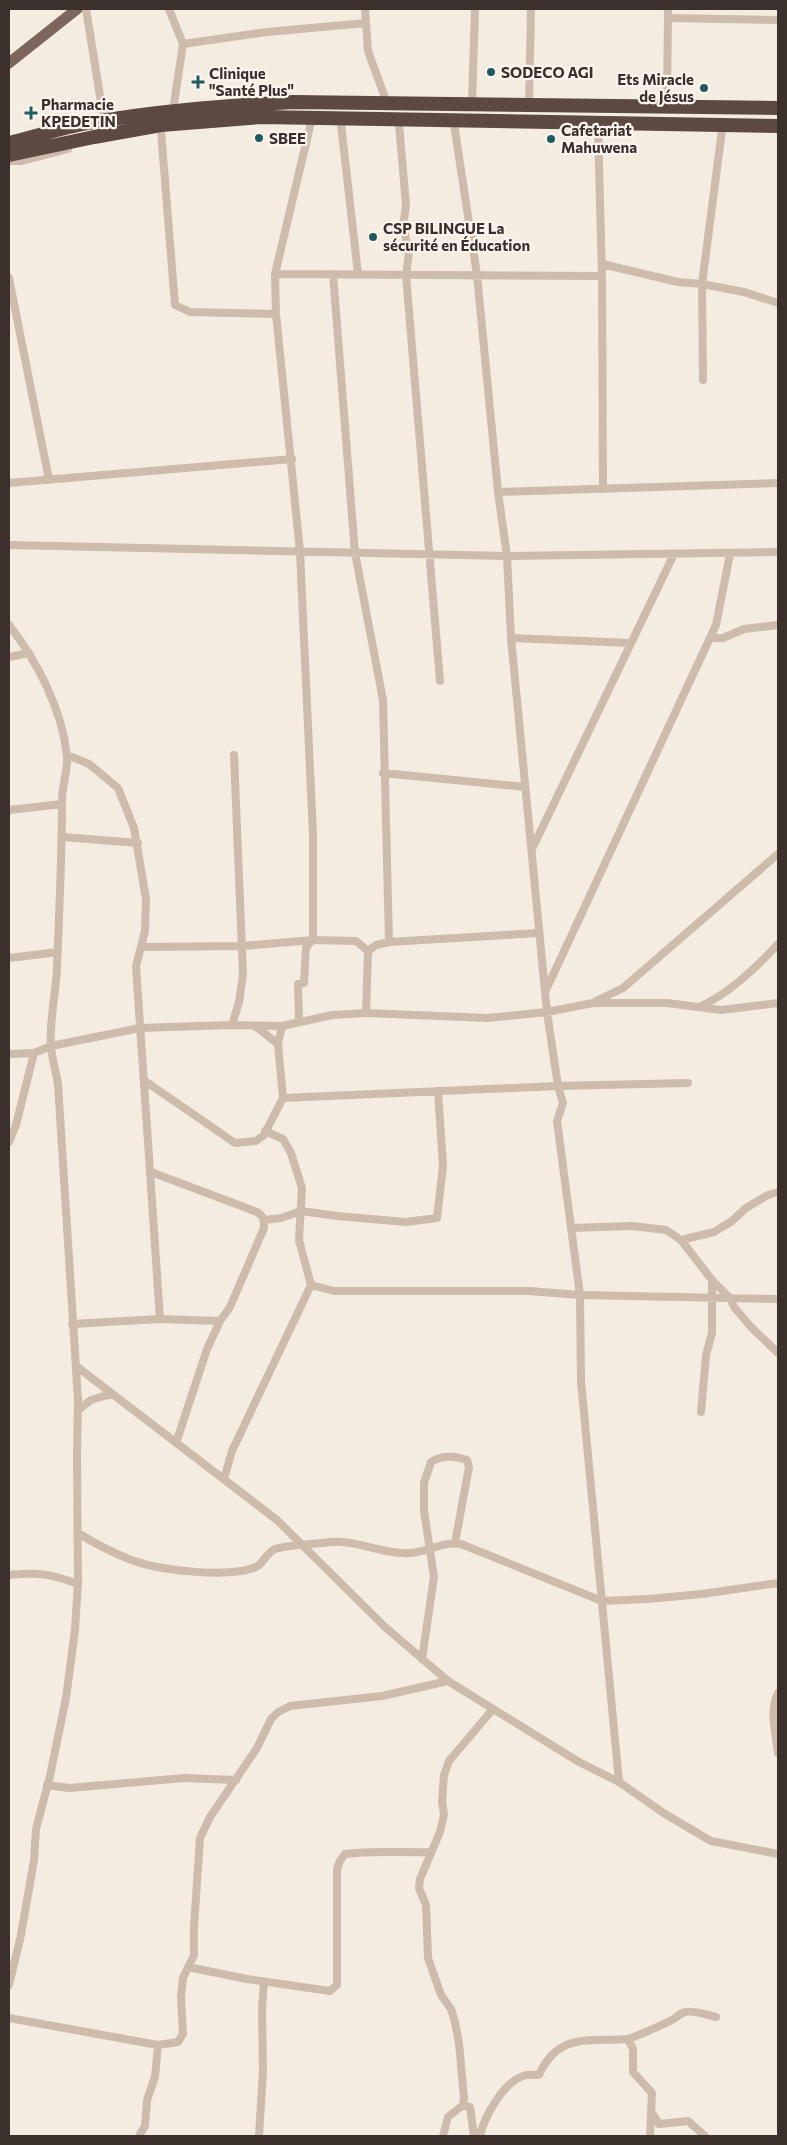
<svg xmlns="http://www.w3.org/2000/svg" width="787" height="2145" viewBox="0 0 787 2145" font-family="Commissioner,sans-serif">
<rect width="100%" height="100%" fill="#f4ebe1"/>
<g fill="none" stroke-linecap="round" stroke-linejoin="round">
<path stroke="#cdbbac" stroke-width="8" d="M86,9L104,121
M169,9L183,44L173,110
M365,9L368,51L387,103
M669,18L778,20
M183,44L267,32L366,23
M472,103L475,9
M529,104L531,9
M667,106L668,9
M341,124L358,274
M399,124L406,205L403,226L409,252L406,275L440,681
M454,124L477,275L498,492L507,556L511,638L547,1012L558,1086L563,1103L557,1121L580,1295L581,1381L619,1782
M598,128L602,276L603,489
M161,131L175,305L190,312L276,314
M9,161H22L68,149
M602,264L678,282L702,284L744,292L778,303
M275,274L602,276
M333,274L355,553L383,700L389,942
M9,278L49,480
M703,380L702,284L722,130
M9,483L292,459
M498,492L778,483
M9,545L507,556L778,552
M9,625C37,661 62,709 67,756C68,772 61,788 62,804C62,859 59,913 57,968C56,992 49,1023 51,1047C52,1059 56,1072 58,1084L78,1400L77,1457L78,1582L75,1630L66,1698L50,1776L36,1829L34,1860L21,1935L9,1985
M511,638L631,643
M710,638H723L744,629L778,625
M9,657L29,653
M67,755L89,764L118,788L134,828L146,899L145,931L136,966L160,1319
M383,773L525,787
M9,810L62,804
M63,837L138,843
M532,849L674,554
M141,947L243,946L313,940L356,941L368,951
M9,958L58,952
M546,990L716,625L730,554
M596,1001L623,988L778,854
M699,1007C729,994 756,968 778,944
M366,1013L368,951L376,945L389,942L539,933
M299,1021L298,984L304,983L306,947L313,940V835L300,552L276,314L275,274L311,122
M232,1025L239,1002L243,975L234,755
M255,1026L278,1044
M9,1054L34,1053L51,1046L140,1028L232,1025L282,1026L332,1015L366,1013L487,1018L547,1012L593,1003H667L721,1010L778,1003
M145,1081L235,1143L256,1141L264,1135L283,1098L278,1044L282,1026
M283,1098L558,1086L688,1083
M9,1142L16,1125L34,1053
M151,1172L257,1212C264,1216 264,1220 264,1228L230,1307L220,1321L207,1349L176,1443
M264,1220L281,1218L301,1211L337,1216L406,1222L437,1218L443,1166L438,1091
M571,1228L632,1226L666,1230L681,1240L712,1280L730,1298L734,1307L751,1327L778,1353
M681,1240L714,1232L732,1221L746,1208L768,1195L778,1192
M311,1285L334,1291H529L580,1295L778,1299
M72,1324L160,1319L220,1321
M76,1366L277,1520L385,1627L448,1681L579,1762L619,1782L665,1814L711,1841L778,1854
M78,1410L91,1400L111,1394
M701,1412L706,1355L712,1333V1280
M224,1479L232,1451L311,1285L299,1240L302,1188L291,1153L283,1139L265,1131
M78,1533C94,1543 111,1552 129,1559C156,1570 229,1579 256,1567C263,1564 267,1552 275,1549C288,1545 317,1544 332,1542C358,1540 383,1555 410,1553C429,1552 441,1541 461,1544L602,1601L648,1599L702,1594L778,1583
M9,1575C38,1572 51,1574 78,1584
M422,1659L434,1577L424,1511V1483L431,1462C442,1455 455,1456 467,1460L469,1467L455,1543
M778,1693C769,1711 776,1734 778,1753
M47,1785L69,1788L184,1778L236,1780
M188,1967L247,1979L330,1991L337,1985V1869L340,1861L345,1854C374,1850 402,1853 431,1852
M9,2018L158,2045L178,2042L183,2034L181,1997L183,1978L194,1955V1926L200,1838L210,1817L257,1748L271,1719L278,1712L290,1706L382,1696L448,1681
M628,2039C643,2034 657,2027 672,2020C676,2018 680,2013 685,2012C694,2010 707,2015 716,2017
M463,2105L470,2107L474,2136
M652,2113L659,2124L688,2121L705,2136
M139,2136L145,2126L147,2100L155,2077L158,2045
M259,2136L263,2071L262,2008L264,1982
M443,2136L448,2117L463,2105L464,2098L459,2043L455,2022L451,2009L441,1995L428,1958L426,1905L419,1888L420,1879L440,1832L444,1814L442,1802L444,1775L449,1761L493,1709
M480,2136C484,2117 503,2083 523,2076C527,2074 534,2075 539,2075C558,2032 590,2042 628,2039L633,2049V2072L652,2093L650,2136"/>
<path stroke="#7d675c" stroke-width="11" d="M9,63L77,9"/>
<path stroke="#5c4a42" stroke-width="14" d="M9,143C33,137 58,129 83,124C153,111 223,106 293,102L778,108
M9,155L94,137L161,125L261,117L778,126"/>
</g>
<g fill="#1f5a5e" stroke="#fbf5ee" stroke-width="2">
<circle cx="491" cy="72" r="5"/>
<path d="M195.5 74.5h5v5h5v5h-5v5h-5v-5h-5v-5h5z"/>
<circle cx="704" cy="88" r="5"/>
<path d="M28.5 105.5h5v5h5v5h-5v5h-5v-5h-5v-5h5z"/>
<circle cx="259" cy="138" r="5"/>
<circle cx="551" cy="139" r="5"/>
<circle cx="373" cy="237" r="5"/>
</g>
<g text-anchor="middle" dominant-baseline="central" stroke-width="4.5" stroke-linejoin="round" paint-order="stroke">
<g font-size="15" font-weight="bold" fill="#3b302b" stroke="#fbf5ee" text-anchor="start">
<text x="501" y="72">SODECO AGI</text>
<text x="209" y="73">Clinique<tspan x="209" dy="17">"Santé Plus"</tspan></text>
<text x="694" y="79" text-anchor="end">Ets Miracle<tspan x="694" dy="17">de Jésus</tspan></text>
<text x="41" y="104">Pharmacie<tspan x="41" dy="17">KPEDETIN</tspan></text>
<text x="561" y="130">Cafetariat<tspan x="561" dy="17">Mahuwena</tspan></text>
<text x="269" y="138">SBEE</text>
<text x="383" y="228">CSP BILINGUE La<tspan x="383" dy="17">sécurité en Éducation</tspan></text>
</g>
</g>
<rect width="787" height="2145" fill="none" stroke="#3b302b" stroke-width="20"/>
</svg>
